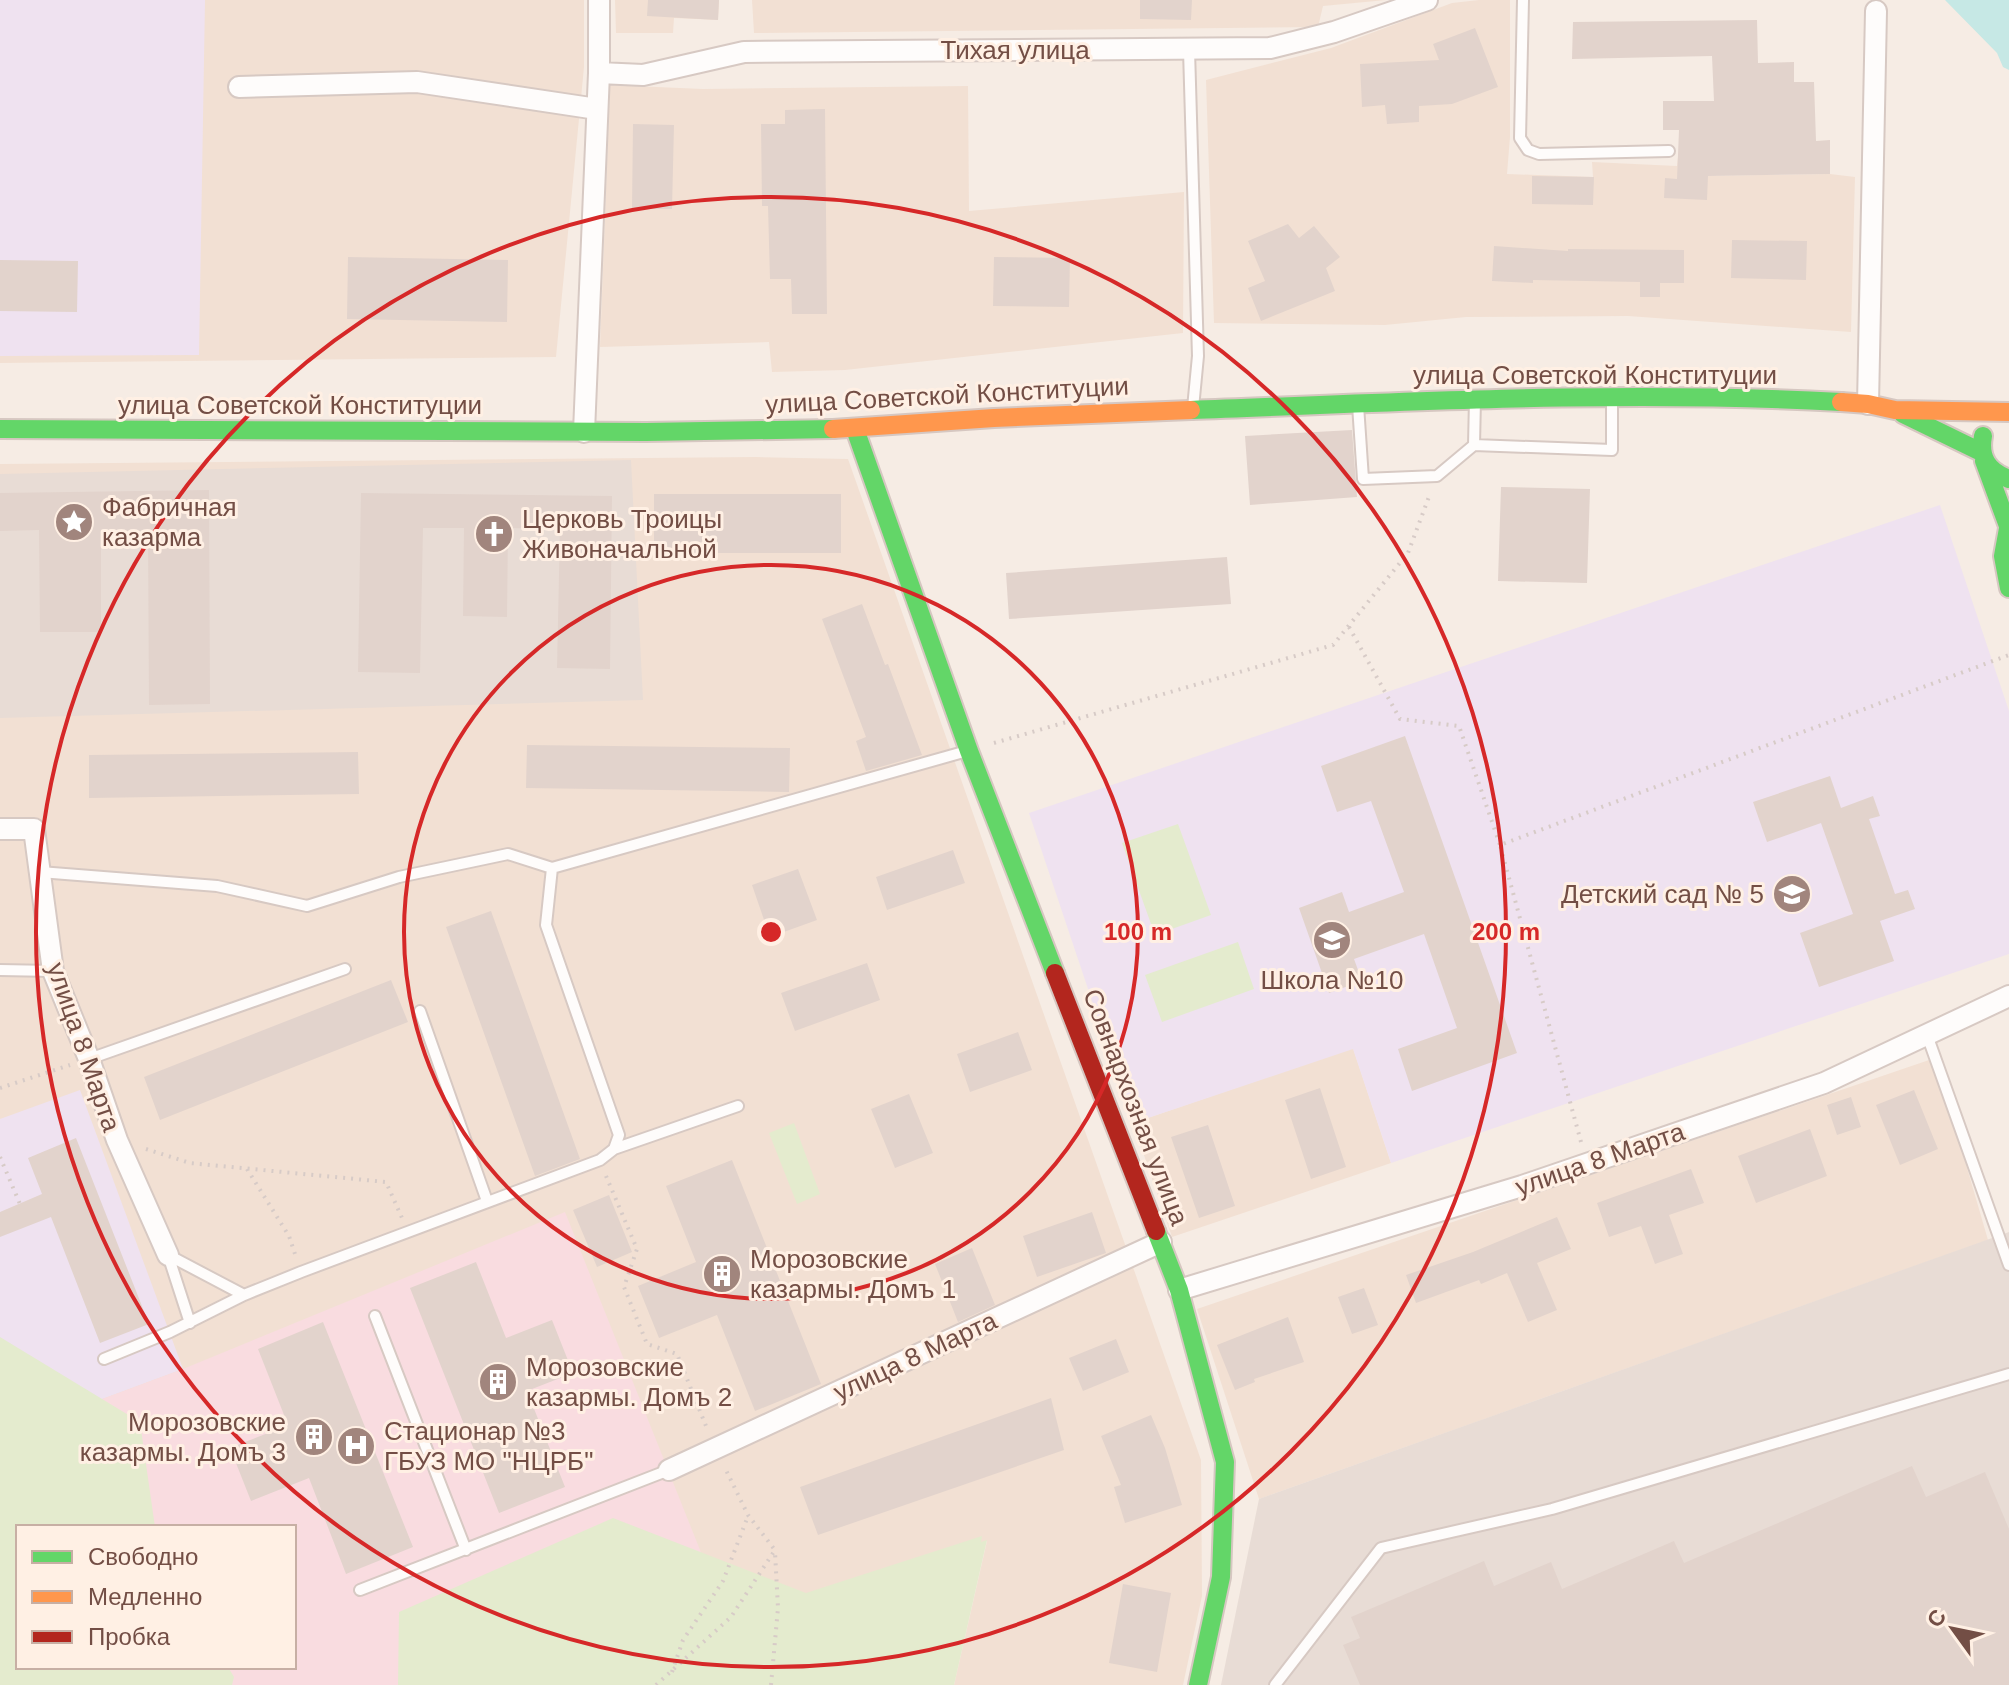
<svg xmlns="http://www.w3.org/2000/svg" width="2009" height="1685" viewBox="0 0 2009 1685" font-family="Helvetica,sans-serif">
<rect width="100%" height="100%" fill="#f6ece4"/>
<path fill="#f2e0d3" d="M0,0H584V67L556,357L0,363Z
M615,0H719L718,20L674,18L673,33H616Z
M752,0H1386L1323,6L1318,27L754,33Z
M1479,0H1510V137L1507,174L1593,177L1592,162L1677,166L1678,157L1697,158V176L1830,174L1855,177L1851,332L1628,316L1466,317L1385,325L1214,323L1206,80L1331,48L1452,3Z
M610,85L703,89L968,86L969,211L1184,192L1183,333L845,370L772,372L769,342L600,347Z
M756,457L848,459L1201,1460L1202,1596L1183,1685H954L987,1541L580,1685L294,1667V1527L0,1397V464Z
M1353,1048L1391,1163L1172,1237L1133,1123Z
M1935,1058L1988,1240L1259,1499L1197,1309Z"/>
<path fill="#e8dcd5" d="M631,460L643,700L0,718V474Z
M2009,1232V1685H1221L1259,1499Z"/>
<path fill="#efe2f0" d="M0,0H205L199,355L0,356Z
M1940,505L2009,711V954L1391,1163L1353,1049L1133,1123L1029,813Z
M80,1090L183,1369L0,1437V1119Z"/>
<path fill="#f9dce0" d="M565,1212L720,1600L518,1685H149L142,1667H294V1527H86L43,1421L183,1369Z"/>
<path fill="#e4ebce" d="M1178,824L1211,915L1155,935L1122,843Z
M1238,942L1254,989L1162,1022L1145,975Z
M794,1123L820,1194L797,1204L769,1133Z
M0,1337L140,1422L155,1527H18V1667H228L234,1677L232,1685H0Z
M613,1518L806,1593L982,1536L981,1542L987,1540L954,1685H398L399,1612Z"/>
<path fill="#c6e8e5" d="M1945,0H2009V70L2003,67L1997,53Z"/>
<path fill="#e2d3cc" d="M648,0H719L718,20L647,16Z
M1140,0H1192L1191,20L1140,19Z
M1757,20L1758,63L1794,62V82H1814L1816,141L1830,140V174L1708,176L1707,200L1664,198L1665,178L1677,179L1679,130H1663V101H1714L1712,56L1572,59L1573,22Z
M1475,28L1498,87L1452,104L1419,106V122L1387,124L1385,105L1362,107L1360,64L1439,60L1433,44Z
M825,109L827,314H792L791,279H770L768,206H762L761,124H785V110Z
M633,124L674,125L672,209H632Z
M1532,176L1594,177L1593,205L1532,204Z
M1288,224L1299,238L1314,226L1340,257L1326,268L1335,291L1261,321L1248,288L1265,281L1248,241Z
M1732,240L1807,241L1806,280L1731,278Z
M1494,246L1568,251V249L1684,250V283H1660V297H1640V282L1533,280V283L1492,281Z
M348,257L508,260L507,322L347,319Z
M994,257L1070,258L1069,307L993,306Z
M0,260L78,261L77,312L0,311Z
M1352,430L1357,497L1250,505L1245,436Z
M1501,487L1590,489L1587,583L1498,581Z
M209,490L210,704L149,705L148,531L101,532V632H40L39,530L0,531V493Z
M361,493L612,496L610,669L557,668L560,529L508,528L507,617L463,616L464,528H423L420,673L358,672Z
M654,494H841V553H654Z
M1227,557L1231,604L1009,619L1006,573Z
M862,604L885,665L888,664L922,755L866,771L856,741L866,737L822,619Z
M1405,736L1517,1053L1412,1091L1398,1049L1457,1028L1424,934L1354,959L1362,981L1329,993L1299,908L1342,892L1349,912L1404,892L1371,801L1337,812L1321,766Z
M527,745L790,748L789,792L526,788Z
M358,752L359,794L89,798V755Z
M1830,776L1841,808L1873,796L1880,816L1869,819L1895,894L1908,890L1915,909L1880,921L1894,961L1819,987L1800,933L1853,914L1821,823L1767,842L1753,802Z
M953,850L965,883L887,910L876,877Z
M798,869L817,920L770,937L752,885Z
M491,911L580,1159L535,1176L446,927Z
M867,963L880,1000L795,1031L781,993Z
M391,980L408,1022L160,1120L144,1077Z
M1018,1032L1032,1070L970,1092L957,1054Z
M1320,1088L1346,1167L1311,1179L1285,1100Z
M1914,1090L1938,1149L1900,1165L1876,1105Z
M909,1094L933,1153L895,1168L871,1109Z
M1851,1097L1861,1127L1837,1135L1827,1105Z
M1208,1125L1235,1206L1199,1218L1171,1137Z
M1810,1129L1827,1176L1756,1203L1738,1156Z
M76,1138L149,1324L100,1343L51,1217L0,1237V1212L42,1194L28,1158Z
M732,1160L821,1384L755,1411L717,1315L659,1338L638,1286L696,1262L666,1186Z
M1691,1169L1704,1203L1669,1215L1683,1254L1655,1264L1641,1226L1609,1237L1597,1203Z
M609,1195L632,1252L597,1267L573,1210Z
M1092,1212L1106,1253L1037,1277L1023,1236Z
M1557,1217L1571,1249L1537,1263L1557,1310L1528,1322L1507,1273L1481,1284L1479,1280L1416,1303L1406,1275L1473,1252Z
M972,1248L995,1305L958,1322L935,1264Z
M476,1262L506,1338L552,1320L573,1373L527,1391L565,1487L499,1513L410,1288Z
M1364,1288L1378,1325L1352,1334L1338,1297Z
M1288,1317L1304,1362L1254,1379L1255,1382L1235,1390L1217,1345Z
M323,1322L413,1547L346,1574L309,1478L251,1501L230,1448L288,1425L258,1349Z
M1116,1339L1129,1372L1083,1391L1069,1358Z
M1051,1398L1064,1450L818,1535L800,1487Z
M1151,1415L1165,1448L1182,1505L1125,1523L1114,1487L1121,1485L1101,1436Z
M1912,1466L1926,1497L1985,1472L2009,1529V1685H1360L1343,1645L1360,1638L1351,1617L1484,1561L1494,1586L1551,1562L1562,1589L1674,1541L1684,1563Z
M1123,1584L1171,1593L1157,1672L1109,1663Z"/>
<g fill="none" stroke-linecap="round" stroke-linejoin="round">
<g stroke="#d7c9c3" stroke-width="14">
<path id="lane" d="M1523,0L1520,138L1528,150L1539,154L1669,151
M1189,50L1198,356L1193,408
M1358,405L1363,479L1437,476L1474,445L1612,450V400
M1474,445L1475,399
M40,872L217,886L307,906L399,877L508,854L552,868L967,751
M0,970L53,971
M420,1011L487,1201
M1927,1035L2009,1265
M89,1059L345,969
M614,1149L738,1106
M168,1255L244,1295
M168,1255L190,1323
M375,1316L466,1550
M104,1359L170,1332L244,1295L301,1272L600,1160L614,1149L619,1135L546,925L552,868
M360,1590L669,1470
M1275,1685L1381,1548L1552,1509L2009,1374"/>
</g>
<g stroke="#d7c9c3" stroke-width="24">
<path id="street" d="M599,73L643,75L744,52L1270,48L1334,32L1427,0
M239,87L417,82L597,109
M1868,404L1876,11
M584,432L599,73V0
M0,829H34L53,971L89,1059L117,1140L168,1255
M1179,1290L1522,1186L1824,1083L2009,996
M669,1470L1161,1242"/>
</g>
<g stroke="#d6c7c1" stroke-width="22">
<path id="fast" d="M1191,410C1407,402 1625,390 1841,402
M1903,414L1981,452
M0,429L646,432L833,429
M855,429L969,751L1055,973
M1983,436C1979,458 1988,471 2009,479
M1984,461L2008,526
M2009,523L2003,556L2009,588
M1156,1231L1179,1290L1225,1462L1221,1577L1198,1685"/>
</g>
<g stroke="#d6c7c1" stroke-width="22">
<path id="slow" d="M1841,402L1868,404L1895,410L2009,412
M833,429L994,418L1191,410"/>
</g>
<g stroke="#d6c7c1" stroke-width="22">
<path id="jam" d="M1055,973L1156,1231"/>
</g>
<path stroke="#d7cbc7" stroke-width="4" stroke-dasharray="2 6" stroke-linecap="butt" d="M1349,627L1400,719L1459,726L1500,845
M994,743L1333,645L1408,553L1430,494
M0,1088L70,1065
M1581,1142L1500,845L2009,655
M146,1149L190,1163L386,1182L402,1218
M0,1157L20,1204
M247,1169L289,1236L296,1257
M606,1176L637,1249L624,1287L647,1344L677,1354L708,1431
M672,1672L683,1640L723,1581L748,1516
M656,1685L731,1617L775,1550L748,1515L725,1468
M771,1685L778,1608L775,1552"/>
<use href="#lane" stroke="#fefcfb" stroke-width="10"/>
<use href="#street" stroke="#fefcfb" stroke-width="20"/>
<use href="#fast" stroke="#63d668" stroke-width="18"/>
<use href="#slow" stroke="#ff974d" stroke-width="18"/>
<use href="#jam" stroke="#b3261e" stroke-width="18"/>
</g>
<g fill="none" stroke="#d62828" stroke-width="4">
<circle cx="771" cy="932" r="367"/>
<circle cx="771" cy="932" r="735"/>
</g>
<defs>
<g id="sight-disc" transform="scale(2)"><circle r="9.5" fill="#a1857d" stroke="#fff0e4"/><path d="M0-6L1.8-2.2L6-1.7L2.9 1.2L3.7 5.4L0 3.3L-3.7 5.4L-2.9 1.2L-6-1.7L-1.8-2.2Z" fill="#fff"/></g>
<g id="church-disc" transform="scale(2)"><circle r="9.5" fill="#a1857d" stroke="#fff0e4"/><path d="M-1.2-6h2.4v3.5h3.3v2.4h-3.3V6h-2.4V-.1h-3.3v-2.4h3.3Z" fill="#fff"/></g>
<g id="school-disc" transform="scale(2)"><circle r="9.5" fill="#a1857d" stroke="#fff0e4"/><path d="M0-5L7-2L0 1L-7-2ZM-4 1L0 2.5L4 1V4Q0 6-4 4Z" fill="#fff"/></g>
<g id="building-disc" transform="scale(2)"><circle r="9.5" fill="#a1857d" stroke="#fff0e4"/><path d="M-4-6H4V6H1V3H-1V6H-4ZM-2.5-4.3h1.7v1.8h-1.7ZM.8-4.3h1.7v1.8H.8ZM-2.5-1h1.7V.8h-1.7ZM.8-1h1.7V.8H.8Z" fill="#fff"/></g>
<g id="hospital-disc" transform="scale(2)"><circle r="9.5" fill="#a1857d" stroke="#fff0e4"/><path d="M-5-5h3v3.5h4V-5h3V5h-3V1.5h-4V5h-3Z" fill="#fff"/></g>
</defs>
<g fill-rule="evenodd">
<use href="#sight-disc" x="74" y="522"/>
<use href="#church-disc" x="494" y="534"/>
<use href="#school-disc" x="1792" y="894"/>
<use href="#school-disc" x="1332" y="940"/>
<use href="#building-disc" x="722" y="1274"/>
<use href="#building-disc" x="498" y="1382"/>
<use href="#building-disc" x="314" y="1437"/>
<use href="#hospital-disc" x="356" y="1446"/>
</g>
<g text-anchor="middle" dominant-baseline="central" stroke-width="6" stroke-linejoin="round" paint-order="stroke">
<g font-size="26" fill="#734e45" stroke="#fff0e4">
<text x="1015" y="50">Тихая улица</text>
<text x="1595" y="375">улица Советской Конституции</text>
<text transform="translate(947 395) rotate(-3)">улица Советской Конституции</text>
<text x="300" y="405">улица Советской Конституции</text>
<text transform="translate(84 1047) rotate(71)">улица 8 Марта</text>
<text transform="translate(1136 1107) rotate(69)">Совнархозная улица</text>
<text transform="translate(1600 1159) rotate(-19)">улица 8 Марта</text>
<text transform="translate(915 1356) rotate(-25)">улица 8 Марта</text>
</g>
<g font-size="26" fill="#734e45" stroke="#fff0e4" text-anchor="start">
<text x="102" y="507">Фабричная<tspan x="102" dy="30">казарма</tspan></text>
<text x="522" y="519">Церковь Троицы<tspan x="522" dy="30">Живоначальной</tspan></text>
<text x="1764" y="894" text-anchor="end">Детский сад № 5</text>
<text x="1332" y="980" text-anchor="middle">Школа №10</text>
<text x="750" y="1259">Морозовские<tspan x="750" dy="30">казармы. Домъ 1</tspan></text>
<text x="526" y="1367">Морозовские<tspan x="526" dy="30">казармы. Домъ 2</tspan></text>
<text x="286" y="1422" text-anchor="end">Морозовские<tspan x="286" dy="30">казармы. Домъ 3</tspan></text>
<text x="384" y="1431">Стационар №3<tspan x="384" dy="30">ГБУЗ МО "НЦРБ"</tspan></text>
</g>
</g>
<circle cx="771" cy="932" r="12" fill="#d62828" stroke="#fff0e4" stroke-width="4"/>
<g font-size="24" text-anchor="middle" font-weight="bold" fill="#d62828" stroke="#fff0e4" stroke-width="6" stroke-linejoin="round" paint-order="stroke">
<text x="1138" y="940">100 m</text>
<text x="1506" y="940">200 m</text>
</g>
<rect x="16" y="1525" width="280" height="144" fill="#fff0e4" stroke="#c7afa4" stroke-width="2"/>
<rect x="32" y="1551" width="40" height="12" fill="#63d668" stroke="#c7afa4" stroke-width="2"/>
<text x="88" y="1565" font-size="24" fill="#734e45">Свободно</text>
<rect x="32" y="1591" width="40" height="12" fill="#ff974d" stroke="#c7afa4" stroke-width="2"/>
<text x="88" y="1605" font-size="24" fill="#734e45">Медленно</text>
<rect x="32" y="1631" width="40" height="12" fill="#b3261e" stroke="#c7afa4" stroke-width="2"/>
<text x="88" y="1645" font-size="24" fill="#734e45">Пробка</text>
<g transform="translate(1953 1629) rotate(303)" stroke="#fff0e4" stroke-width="6" paint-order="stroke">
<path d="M0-6L14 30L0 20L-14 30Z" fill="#734e45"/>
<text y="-12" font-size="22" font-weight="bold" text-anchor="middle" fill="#734e45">С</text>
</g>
</svg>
